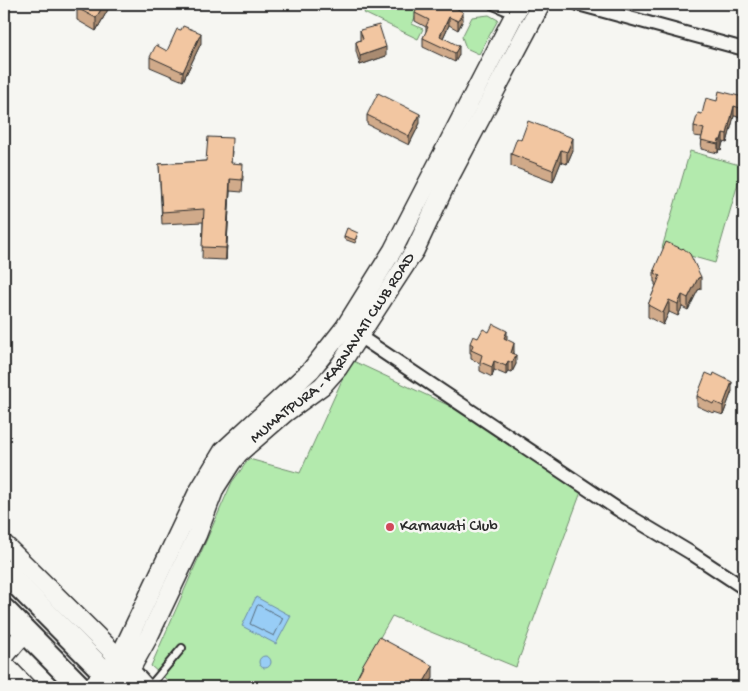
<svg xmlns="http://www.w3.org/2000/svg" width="748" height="691" viewBox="0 0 748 691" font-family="'Gochi Hand',sans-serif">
<rect width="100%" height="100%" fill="#f6f6f2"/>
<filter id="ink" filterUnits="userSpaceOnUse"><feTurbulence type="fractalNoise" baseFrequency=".02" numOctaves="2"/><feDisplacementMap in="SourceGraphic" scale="10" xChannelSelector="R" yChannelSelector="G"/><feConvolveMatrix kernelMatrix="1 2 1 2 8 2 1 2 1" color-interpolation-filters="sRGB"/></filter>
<g filter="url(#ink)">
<path fill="#b3eaad" stroke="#6f8a6c" d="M368,4H421L412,24L423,29L418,39L364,13Z
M489,15L498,20L479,54L466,48L462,37L472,17Z
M690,151L743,166L715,263L662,248Z
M351,360L465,413L581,492L516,667L392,616L352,687H175L151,666L232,482L249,459L300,473Z
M577,682L615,685L618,687H570Z"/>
<path fill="#98cdf6" stroke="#6c8ca5" d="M256,597L291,616L276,644L242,626Z
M259 662a6 6 0 1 1 12 0a6 6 0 1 1-12 0Z"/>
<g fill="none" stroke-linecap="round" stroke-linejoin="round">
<path stroke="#576c7c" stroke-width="1" d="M259,605L283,618L274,636L250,624L257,606Z"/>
<g stroke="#2b2b2b" stroke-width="10">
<path id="lane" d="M149,687L182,648"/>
</g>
<g stroke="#2b2b2b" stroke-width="16">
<path id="street" d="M496,4L515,12
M578,4L744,49
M353,332L619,510L691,553L744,588"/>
</g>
<g stroke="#2b2b2b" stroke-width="21">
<g id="secondary">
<path d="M4,544L119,658L145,687"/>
<path d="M4,657L25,632"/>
<path d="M4,664L26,687"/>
<path d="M91,687L119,658L197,494L223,451L311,370L345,327L393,250L520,4"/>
<path id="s1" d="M114,687L130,670L149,636L197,535L215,488L231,463L239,453L285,413L322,386L338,368L415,250L446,184L541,4"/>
</g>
</g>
<g stroke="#2b2b2b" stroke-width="26">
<path id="highway" d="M4,571L119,687
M4,610L80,687"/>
</g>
<use href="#lane" stroke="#f6f6f2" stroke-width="6"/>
<use href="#street" stroke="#f6f6f2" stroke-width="12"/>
<use href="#secondary" stroke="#f6f6f2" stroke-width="18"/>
<use href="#highway" stroke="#f6f6f2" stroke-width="22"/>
</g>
<path fill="#d0aa8a" stroke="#2b2b2b" d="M80,4H122L120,9L111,4L96,31L77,20V8Z
M459,4V7L457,9L463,20L458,30L449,25L443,38L459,55L455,62L423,47V38L426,32V27L415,21V13Z
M360,30L386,56L360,65L356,51V42L360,40Z
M201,43L183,81L150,67V57L167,51Z
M717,101L743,106L740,117L734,116L727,143L723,142L721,150L719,149L718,153L701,149L702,137L694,136V126L702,114Z
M367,115L420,123L409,145L367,124Z
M521,140L573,150L567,164L561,162L553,182L511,166V154Z
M232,151L231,163L243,176L242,192L230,191L226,260L202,259L203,222L162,224L159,164L206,161Z
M344,236H358L355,243L344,239Z
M654,270L701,289L698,290L688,310L682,307L678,316L669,312L663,325L648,317V305L656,286L655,285V282H654Z
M478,338L507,340L514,352L513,354L516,364L512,372L508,371L506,375L494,370L492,377L480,371V363L471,359V353H470V343Z
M732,391L723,415L714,412L713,413L697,406V396Z
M362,666L433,678L428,687H352L362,669Z"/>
<path fill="#a98b71" stroke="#2b2b2b" d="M104,4H111L96,31V18Z
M456,4H459V7L454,16V7Z
M463,12V20L458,30V21Z
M449,17V25L440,44V36Z
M201,33V43L183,81V72Z
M459,46V55L455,62V53Z
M386,47V56L360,65V56Z
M743,97V106L740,117V108Z
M734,106V116L727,143V134Z
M420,114V123L409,145V136Z
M723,133V142L721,150V140Z
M573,138V150L567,164V152Z
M719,140V149L718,153V144Z
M561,150V162L553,182V170Z
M230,179V191L226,260V248Z
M701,277V289L698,290L688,310V298L698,278Z
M682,295V307L678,316V304Z
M669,300V312L663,325V313Z
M507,331V340L504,338Z
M514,343V352L511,362V353Z
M516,355V364L512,372V363Z
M494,361V370L492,377V367Z
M508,361V371L506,375V366Z
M732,382V391L723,415V406Z
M433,666V678L428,687H421Z"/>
<path fill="#f2c6a1" stroke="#2b2b2b" d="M80,4H104L96,18L77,8Z
M419,4H456L454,7L463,12L458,21L449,17L440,36L459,46L455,53L423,38L428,27L426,26L429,20L415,13Z
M379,25L386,47L360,56L356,42L363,39L360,30Z
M183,26L201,33L183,72L150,57L156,45L167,51L177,29L181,30Z
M719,91L743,97L740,108L734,106L727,134L723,133L721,140H719L718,144L701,140L704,129L694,126L698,113L702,114L706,98L717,101Z
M378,93L420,114L409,136L367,115Z
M528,121L573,138L567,152L561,150L553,170L511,154L517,138L521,140Z
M208,137L232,138L231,163L243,164L242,180L230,179L226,248L202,247L204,209L162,212L159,164L206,161Z
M347,228L358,233L355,240L344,236Z
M666,242L682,249L683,248L690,254L701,277L698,278L688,298L682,295L678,304L669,300L663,313L648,305L660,276L655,273L656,271L654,270Z
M493,324L507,331L504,338L514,343L511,353L516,355L512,363L508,361L506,366L494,361L492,367L480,362L482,355L471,350L473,345L470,343L473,336L478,338L483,329L489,332Z
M706,373L713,376L714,373L732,382L723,406L714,402L713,404L697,396Z
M379,637L433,666L421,687H403L392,682L396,687H352L363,666H362Z"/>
</g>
<circle fill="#d1495b" stroke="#f6f6f2" stroke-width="2" cx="390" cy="527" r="5"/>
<g text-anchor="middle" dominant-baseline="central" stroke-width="5" stroke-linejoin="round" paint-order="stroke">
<g font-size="16" fill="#2b2b2b" stroke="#f6f6f2">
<text stroke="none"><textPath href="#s1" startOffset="409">MUMATPURA - KARNAVATI CLUB ROAD</textPath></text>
</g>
<g font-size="16" fill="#2b2b2b" stroke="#f6f6f2" text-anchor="start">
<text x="400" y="527">Karnavati Club</text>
</g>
</g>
<rect width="748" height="691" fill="none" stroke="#f6f6f2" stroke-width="20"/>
<rect x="10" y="10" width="728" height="671" fill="none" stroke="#2b2b2b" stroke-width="2" filter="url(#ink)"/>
</svg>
